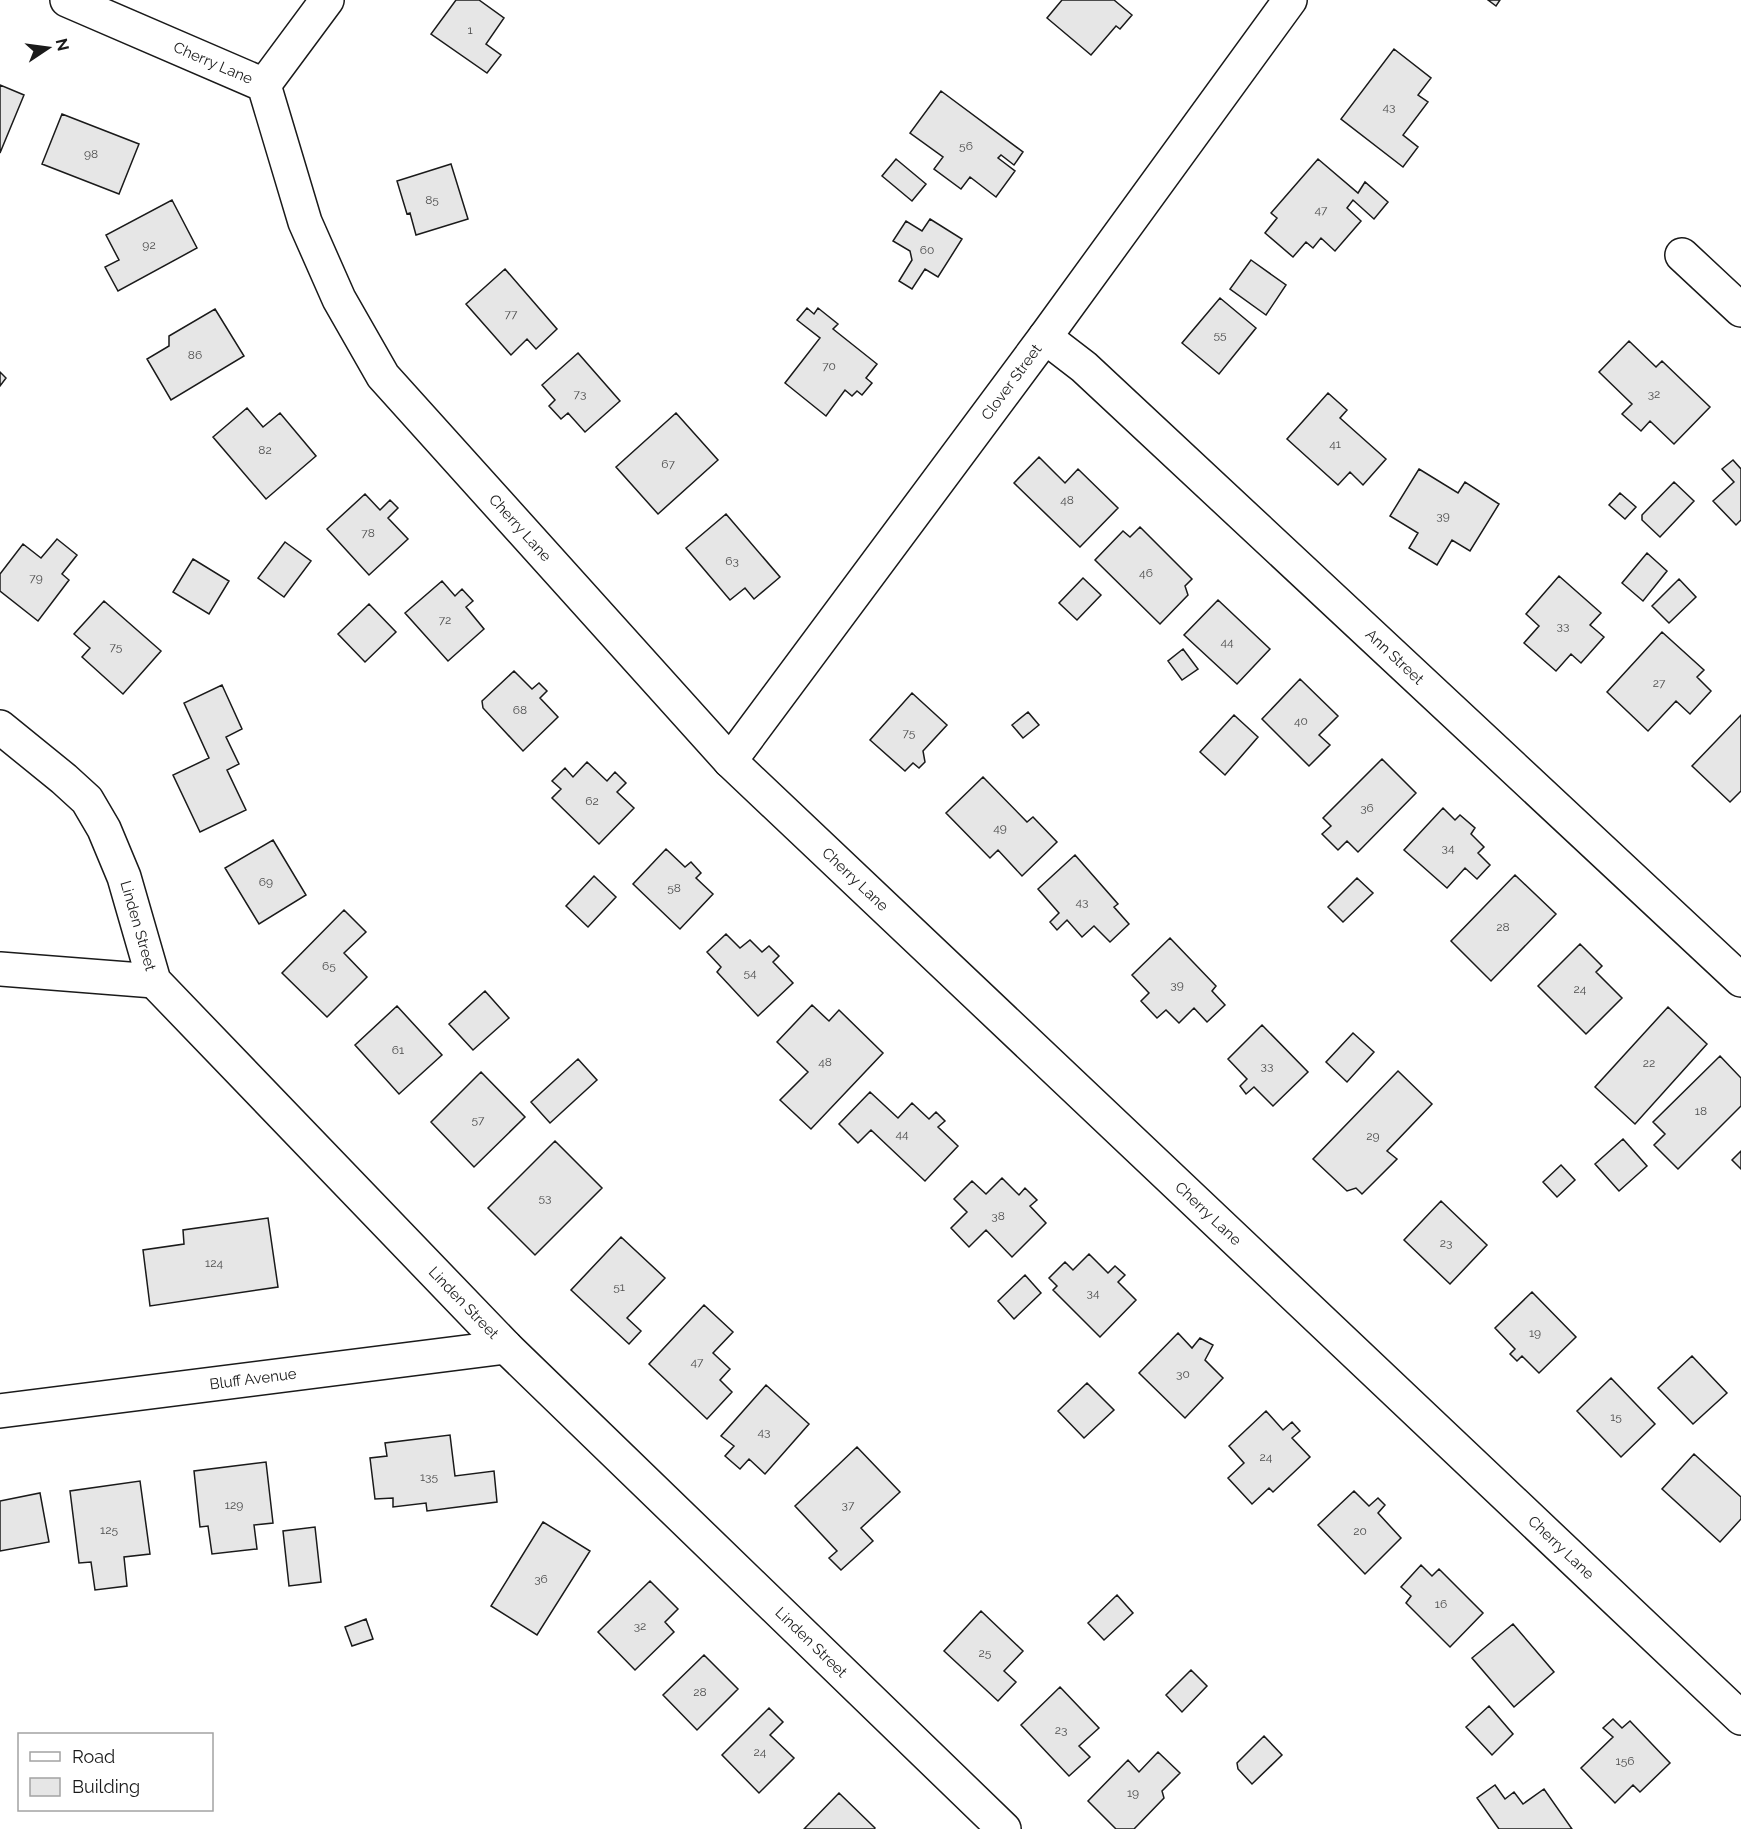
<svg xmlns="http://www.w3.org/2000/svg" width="1741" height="1829" viewBox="0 0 1741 1829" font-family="Raleway,sans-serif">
<rect width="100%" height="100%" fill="#fff"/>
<path fill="#e6e6e6" stroke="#1a1a1a" stroke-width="1.5" d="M456,0H479L504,18L486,44L501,55L487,73L431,34Z
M1062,0H1114L1132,15L1120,29L1116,26L1091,55L1047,18Z
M1488,0H1500L1496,6Z
M1394,49L1431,78L1418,95L1428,102L1403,135L1418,147L1403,167L1341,119Z
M0,85L24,95L0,153Z
M941,91L1023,152L1014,165L1001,155L998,158L1015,171L996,197L970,177L961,189L934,169L943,157L910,133Z
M62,114L139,144L119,194L42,164Z
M896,159L926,184L912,201L882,176Z
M1318,159L1358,193L1365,182L1388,202L1374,219L1353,200L1347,208L1361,221L1335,251L1321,238L1313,248L1306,242L1293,257L1265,233L1277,218L1271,213Z
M451,164L468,219L416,235L410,213L407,214L397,181Z
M172,200L197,248L118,291L105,267L119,260L106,235Z
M930,219L962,239L938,277L925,269L912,289L899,281L912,260L910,251L893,241L906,221L922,231Z
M1251,260L1286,285L1266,315L1230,289Z
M505,269L557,329L536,349L527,339L511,355L466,304Z
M1220,298L1256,328L1219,374L1182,343Z
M807,308L814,314L818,308L838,324L833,329L877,364L866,378L872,383L862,395L857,391L852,396L845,390L826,416L785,383L820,338L797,320Z
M215,309L244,356L171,400L147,359L169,346V336Z
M1629,341L1656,367L1662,361L1710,407L1674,444L1650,421L1641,431L1622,414L1632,404L1599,372Z
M578,353L620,401L585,432L568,413L561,419L549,406L555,400L542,385Z
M0,372L6,378L0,386Z
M1328,393L1347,410L1340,418L1386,459L1363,485L1350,472L1338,485L1287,439Z
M247,408L263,427L280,413L316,456L266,499L213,437Z
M676,413L718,460L658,514L616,467Z
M1039,457L1065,483L1078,469L1118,508L1080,547L1014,483Z
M1733,460L1741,469V520L1736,525L1713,501L1734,482L1722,469Z
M1419,469L1458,493L1465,482L1499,504L1470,551L1452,540L1437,565L1409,548L1418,533L1390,516Z
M1674,482L1694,501L1660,537L1642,520V515Z
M1620,493L1636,507L1625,519L1609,505Z
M365,494L380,510L390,500L398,508L388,518L408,539L369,575L327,529Z
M726,514L780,577L754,599L745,588L730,600L686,548Z
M1140,527L1192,579L1185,586L1188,595L1160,624L1095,560L1123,531L1130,537Z
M57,539L77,555L62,574L69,580L38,621L0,591V574L23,544L41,558Z
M285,542L311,561L284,597L258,578Z
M1647,553L1667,571L1643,601L1622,583Z
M193,559L229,581L209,614L173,592Z
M1559,576L1601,613L1590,625L1604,637L1581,663L1571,654L1556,671L1524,643L1539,626L1526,614Z
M1083,578L1101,595L1077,620L1059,603Z
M1679,579L1696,597L1669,623L1652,606Z
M442,581L455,596L462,589L473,601L466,607L484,629L448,661L405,613Z
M1218,600L1270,649L1237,684L1184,635Z
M104,601L161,651L123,694L82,657L90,648L74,634Z
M369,604L396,632L365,662L338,634Z
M1662,632L1704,670L1697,677L1711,691L1690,714L1676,701L1648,731L1607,692Z
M1183,649L1198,669L1182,680L1168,661Z
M514,671L532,689L539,683L547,691L540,698L558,717L523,751L483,708L482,701Z
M1300,679L1338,716L1319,735L1330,745L1309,766L1262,719Z
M222,685L242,729L226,737L239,764L227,770L246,810L200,832L173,775L209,758L184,703Z
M912,693L947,725L923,751L925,762L919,768L913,763L905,771L870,740Z
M1028,712L1039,725L1023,738L1012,725Z
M1234,715L1258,737L1225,775L1200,752Z
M1741,715V791L1730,802L1692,766Z
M1382,759L1416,793L1358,852L1347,841L1338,850L1322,834L1331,826L1323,818Z
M587,762L607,781L615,772L626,783L617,792L634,808L599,844L552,798L561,789L552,781L565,768L573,777Z
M983,777L1027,822L1033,817L1057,842L1022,876L998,850L990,858L946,813Z
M1443,808L1455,820L1460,815L1475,828L1471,834L1484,847L1478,853L1490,865L1477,879L1465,868L1447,888L1404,850Z
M273,840L306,895L259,924L225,868Z
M666,849L685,867L691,862L701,873L696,878L713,894L680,929L633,884Z
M1075,855L1118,904L1114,907L1129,924L1110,942L1094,926L1082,937L1067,920L1057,930L1050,922L1059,913L1038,889Z
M1515,875L1556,914L1491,981L1451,941Z
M594,876L616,897L588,927L566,906Z
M1357,878L1373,893L1343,922L1328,907Z
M344,910L366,932L344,953L367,977L327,1017L282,973Z
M726,934L740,948L750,940L762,952L769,946L779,956L773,962L793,983L758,1016L717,972L721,967L707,952Z
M1170,938L1216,986L1212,991L1225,1005L1207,1022L1194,1008L1179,1023L1166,1010L1157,1018L1141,1001L1149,993L1132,975Z
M1580,944L1602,966L1596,972L1622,998L1586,1034L1538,986Z
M485,991L509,1018L473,1050L449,1024Z
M812,1005L829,1021L839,1010L883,1053L811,1129L780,1100L808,1072L777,1042Z
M397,1006L442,1055L399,1094L355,1045Z
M1668,1007L1707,1044L1635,1124L1595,1087Z
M1262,1025L1308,1072L1273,1106L1254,1087L1246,1094L1240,1086L1247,1079L1228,1059Z
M1353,1033L1374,1052L1347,1082L1326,1062Z
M1720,1056L1741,1078V1106L1678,1169L1654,1145L1665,1134L1653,1122Z
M578,1059L597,1080L550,1123L531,1102Z
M1398,1071L1432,1104L1387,1151L1397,1159L1362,1194L1356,1188L1347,1191L1313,1159Z
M481,1072L525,1117L474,1167L431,1122Z
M870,1092L898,1118L912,1103L929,1119L936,1112L945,1121L938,1127L958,1146L925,1181L871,1130L858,1143L839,1124Z
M1623,1139L1647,1166L1619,1191L1595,1164Z
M555,1141L602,1188L535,1255L488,1208Z
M1741,1151V1169L1732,1160Z
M1561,1165L1575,1180L1557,1197L1543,1182Z
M1002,1178L1019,1195L1025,1188L1037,1200L1030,1206L1046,1223L1012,1257L986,1230L969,1247L951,1228L967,1212L954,1199L972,1181L986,1194Z
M1441,1201L1487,1245L1450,1284L1404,1240Z
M268,1218L278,1287L150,1306L143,1250L184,1244L183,1230Z
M621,1237L665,1278L627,1318L641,1331L629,1344L571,1290Z
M1089,1254L1108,1273L1115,1266L1125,1275L1118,1282L1136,1300L1100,1337L1053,1290L1057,1286L1049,1278L1065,1262L1073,1270Z
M1025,1275L1041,1293L1014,1319L998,1301Z
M1532,1292L1576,1337L1539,1373L1522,1356L1517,1361L1510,1354L1515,1349L1495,1328Z
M704,1305L733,1332L713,1353L730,1369L720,1380L732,1392L707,1419L649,1364Z
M1178,1333L1192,1348L1200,1338L1213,1345L1205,1360L1223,1378L1185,1418L1139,1373Z
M1692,1356L1727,1393L1693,1424L1658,1388Z
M1611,1378L1655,1424L1621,1457L1577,1411Z
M1087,1383L1114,1410L1084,1438L1058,1411Z
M766,1385L809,1424L765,1474L749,1459L740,1469L725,1456L734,1446L721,1436Z
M1266,1411L1283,1430L1292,1422L1300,1431L1292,1438L1310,1457L1273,1492L1269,1488L1252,1504L1228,1478L1244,1463L1229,1446Z
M450,1435L455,1476L494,1471L497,1502L427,1511L426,1503L393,1507V1498L375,1499L370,1458L387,1456L385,1443Z
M857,1447L900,1492L861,1528L873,1541L841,1570L829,1558L837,1551L795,1506Z
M1694,1454L1741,1497V1519L1720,1542L1662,1489Z
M266,1462L273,1523L254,1525L257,1549L212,1554L208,1526L200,1527L194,1471Z
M140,1481L150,1554L124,1557L127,1586L95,1590L91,1562L79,1563L70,1491Z
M1354,1491L1369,1506L1378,1498L1385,1505L1378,1513L1401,1538L1365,1574L1318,1525Z
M40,1493L49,1542L0,1551V1501Z
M543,1522L590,1551L537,1635L491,1606Z
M315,1527L321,1582L289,1586L283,1531Z
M1421,1565L1432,1576L1439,1569L1483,1613L1450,1647L1406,1603L1411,1596L1401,1587Z
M650,1581L678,1609L665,1622L674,1632L635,1670L598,1632Z
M1117,1595L1133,1613L1104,1640L1088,1623Z
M981,1611L1023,1651L1004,1671L1016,1682L998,1701L944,1651Z
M366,1619L373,1639L352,1646L345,1627Z
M1513,1624L1554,1672L1514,1707L1472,1658Z
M704,1655L738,1689L697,1730L663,1695Z
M1191,1670L1207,1686L1182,1712L1166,1695Z
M1060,1687L1099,1728L1079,1746L1090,1757L1069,1776L1021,1725Z
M1489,1706L1513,1734L1492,1755L1466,1727Z
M769,1708L783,1722L770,1735L794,1758L759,1793L722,1755Z
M1613,1719L1622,1728L1630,1721L1670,1763L1640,1792L1633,1785L1615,1803L1581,1768L1613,1737L1603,1728Z
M1264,1736L1282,1755L1252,1784L1238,1769L1237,1763Z
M1158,1752L1180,1773L1162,1791L1164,1798L1134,1829H1116L1088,1801L1128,1760L1139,1772Z
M1495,1785L1505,1799L1514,1792L1523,1804L1544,1789L1572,1829H1499L1477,1798Z
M839,1793L875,1828L874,1829H804Z"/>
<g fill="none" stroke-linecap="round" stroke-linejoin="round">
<g stroke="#1a1a1a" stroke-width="36">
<g id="street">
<path id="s1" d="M67,0L264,85L305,222L339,299L383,376L730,761L1741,1718"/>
<path d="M264,85L327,0"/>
<path d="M1682,255L1741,310"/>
<path id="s2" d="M1045,337L1084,367L1741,980"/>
<path id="s3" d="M0,727L64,779L87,800L104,829L124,877L154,981L506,1347L1004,1829"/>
<path id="s4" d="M730,761L1045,337L1290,0"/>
<path d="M0,969L154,981"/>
<path id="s5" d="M0,1411L506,1347"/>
</g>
</g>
<use href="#street" stroke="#fff" stroke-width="33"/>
</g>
<g text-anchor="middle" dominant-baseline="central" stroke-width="4.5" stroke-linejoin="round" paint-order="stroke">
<g font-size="12" fill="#4d4d4d">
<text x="470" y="30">1</text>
<text x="1389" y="107">43</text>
<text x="966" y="146">56</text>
<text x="91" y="154">98</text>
<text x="432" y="200">85</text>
<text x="1321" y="210">47</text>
<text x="149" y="245">92</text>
<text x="927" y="250">60</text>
<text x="511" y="314">77</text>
<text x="1220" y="335">55</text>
<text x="195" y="355">86</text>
<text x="829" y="366">70</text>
<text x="580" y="394">73</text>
<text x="1654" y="394">32</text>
<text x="1335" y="444">41</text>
<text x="265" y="450">82</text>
<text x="668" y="464">67</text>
<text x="1067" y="500">48</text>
<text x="1443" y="516">39</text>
<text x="368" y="533">78</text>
<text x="732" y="561">63</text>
<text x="1146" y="573">46</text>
<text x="36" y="578">79</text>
<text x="445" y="620">72</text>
<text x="1563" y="626">33</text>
<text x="1227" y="642">44</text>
<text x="116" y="647">75</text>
<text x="1659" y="683">27</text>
<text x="520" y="710">68</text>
<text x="1301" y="721">40</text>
<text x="909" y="733">75</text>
<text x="592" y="801">62</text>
<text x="1367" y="808">36</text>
<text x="1000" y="828">49</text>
<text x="1448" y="848">34</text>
<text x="266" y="882">69</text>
<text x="674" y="888">58</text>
<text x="1082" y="902">43</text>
<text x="1503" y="927">28</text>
<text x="329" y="966">65</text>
<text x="750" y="973">54</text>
<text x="1177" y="985">39</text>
<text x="1580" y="989">24</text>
<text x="398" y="1050">61</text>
<text x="825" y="1062">48</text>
<text x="1649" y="1063">22</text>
<text x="1267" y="1066">33</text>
<text x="1701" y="1111">18</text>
<text x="478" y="1120">57</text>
<text x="902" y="1134">44</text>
<text x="1373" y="1136">29</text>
<text x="545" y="1198">53</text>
<text x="998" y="1216">38</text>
<text x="1446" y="1243">23</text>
<text x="214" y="1263">124</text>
<text x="619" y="1287">51</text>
<text x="1093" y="1293">34</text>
<text x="1535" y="1333">19</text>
<text x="697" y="1362">47</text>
<text x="1183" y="1374">30</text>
<text x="1616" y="1417">15</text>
<text x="764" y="1432">43</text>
<text x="1266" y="1457">24</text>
<text x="429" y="1477">135</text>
<text x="234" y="1505">129</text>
<text x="848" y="1505">37</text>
<text x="109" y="1530">125</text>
<text x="1360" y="1531">20</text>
<text x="541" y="1579">36</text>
<text x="1441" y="1604">16</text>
<text x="640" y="1626">32</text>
<text x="985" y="1653">25</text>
<text x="700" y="1692">28</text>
<text x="1061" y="1730">23</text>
<text x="760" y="1752">24</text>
<text x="1625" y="1761">156</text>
<text x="1133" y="1793">19</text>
</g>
<g font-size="15" fill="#1a1a1a" stroke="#fff">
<text stroke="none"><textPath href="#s1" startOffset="159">Cherry Lane</textPath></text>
<text stroke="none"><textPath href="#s4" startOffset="472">Clover Street</textPath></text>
<text stroke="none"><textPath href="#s1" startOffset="735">Cherry Lane</textPath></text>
<text stroke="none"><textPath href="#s2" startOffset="474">Ann Street</textPath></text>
<text stroke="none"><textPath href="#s1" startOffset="1221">Cherry Lane</textPath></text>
<text stroke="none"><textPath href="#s3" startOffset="250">Linden Street</textPath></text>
<text stroke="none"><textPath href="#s1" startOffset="1707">Cherry Lane</textPath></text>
<text stroke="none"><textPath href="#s3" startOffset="754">Linden Street</textPath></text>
<text stroke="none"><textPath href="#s5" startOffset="255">Bluff Avenue</textPath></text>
<text stroke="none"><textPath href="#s1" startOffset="2193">Cherry Lane</textPath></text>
<text stroke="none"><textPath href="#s3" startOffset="1240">Linden Street</textPath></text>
</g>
</g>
<rect x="18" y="1733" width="195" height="78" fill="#ffffff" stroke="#a3a3a3" stroke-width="1.5"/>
<rect x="30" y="1752" width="30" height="9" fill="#ffffff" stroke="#a3a3a3" stroke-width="1.5"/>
<text x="72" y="1763" font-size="18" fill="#1a1a1a">Road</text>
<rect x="30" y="1778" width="30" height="18" fill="#e6e6e6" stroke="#a3a3a3" stroke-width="1.5"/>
<text x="72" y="1793" font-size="18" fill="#1a1a1a">Building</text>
<g transform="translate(48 48) rotate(77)" stroke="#ffffff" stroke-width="4.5" paint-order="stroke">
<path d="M0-4.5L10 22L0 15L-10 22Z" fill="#1a1a1a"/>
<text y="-9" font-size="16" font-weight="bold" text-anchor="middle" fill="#1a1a1a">N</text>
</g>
</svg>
